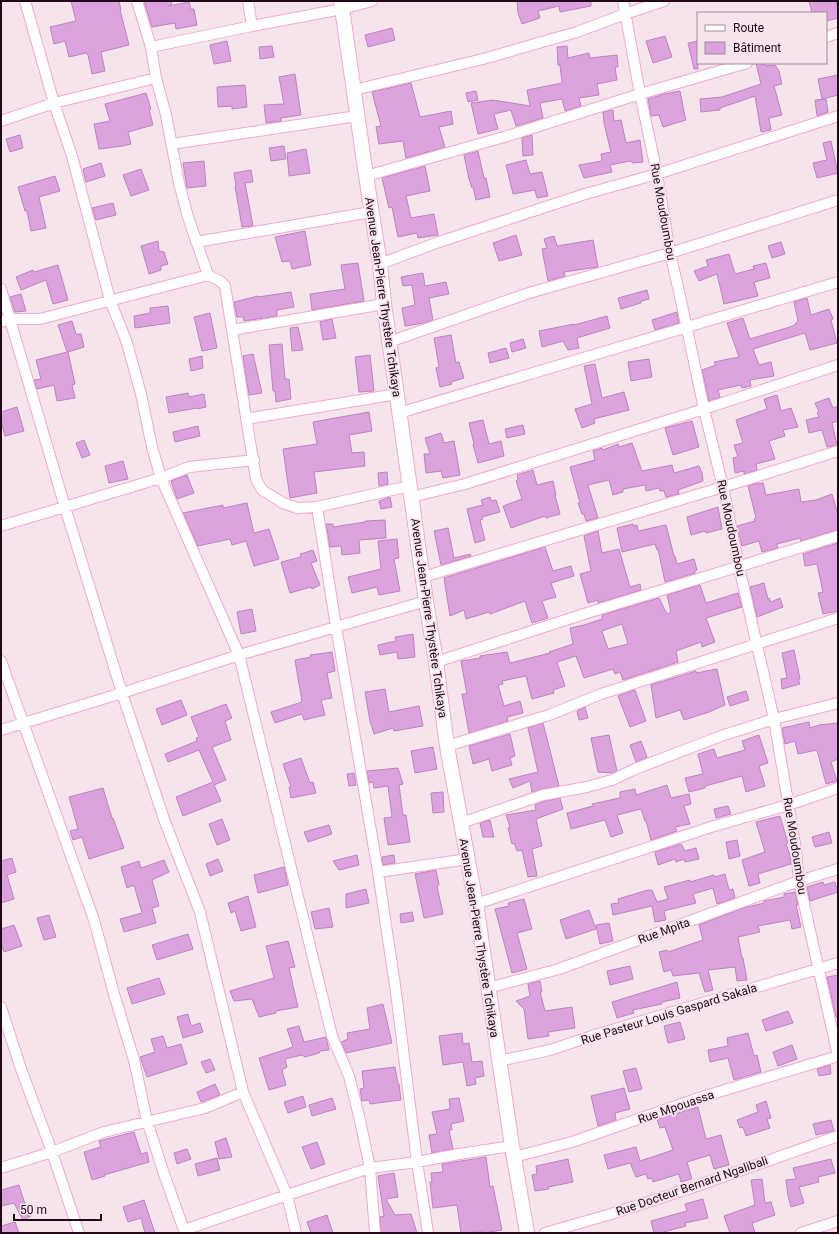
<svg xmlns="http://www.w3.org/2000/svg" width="839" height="1234" viewBox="0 0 839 1234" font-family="Roboto,sans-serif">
<rect width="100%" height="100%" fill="#f5e4ec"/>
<path fill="#dca3de" stroke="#bc84be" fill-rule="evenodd" d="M71,1H119L121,10H120L129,45L101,52L105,71L92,74L88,55L86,53L69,57L65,41L54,44L50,27L76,21Z
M144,1H171L172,4L168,6L189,2L191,9H194L197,25L176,29L175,23L152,27Z
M517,1H591V6L560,12L559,6L538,11L540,18L522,24L518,13Z
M809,1H836L837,5H838V18L826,21V13H812Z
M392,28L395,40L368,47L365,35Z
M665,36L672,57L653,63L646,41Z
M227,41L231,61L214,64L210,45Z
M698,41V69H694L688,43Z
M272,46L274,57L260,59L259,47Z
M567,46L568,58L589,53L590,58L617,55L618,67H615L617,80L597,84L599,95L579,98L581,106L565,111L562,99L540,103L543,118L516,126L511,110L494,114L498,129L478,134L471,103L493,100L530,106L527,90L562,83L560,65H558L557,47Z
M756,63H765L766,66L775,65L779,71L782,84L774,86L782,115L769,118L771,130L761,132L755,96L720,108V110L701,112L700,99L722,97L761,84Z
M295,74L301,115L281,118V121L266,123L264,105L284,104L279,77Z
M838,75V95L822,99L818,79Z
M411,83L420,117L451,111L453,124L439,127L445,147L406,158L403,141L379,144L376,127L381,126L372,92Z
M245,85L247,107L232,109V106L218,107L217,87Z
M476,91L478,100L468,102L466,93Z
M680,91L684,112L686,120L663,127L659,115L651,116L648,99L664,94Z
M146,93L151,109H149L153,125L128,132L131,144L123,146L99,149L94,124L110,121L105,104Z
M826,99L828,112L817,116L815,100Z
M613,110L614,121L621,120L626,143L640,140L643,162L633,163L630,161L610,165L612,172L584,178L579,165L602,161L601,154L611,152L604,123L603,112Z
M20,135L23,148L10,152L6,139Z
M532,135L533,155L523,156L522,138Z
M831,141L838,173L817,178L813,163L827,160L823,143Z
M284,146L286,159L271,161L269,148Z
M306,149L310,173L289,176L287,153Z
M478,151L484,178H486L490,197L476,200L473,187L472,188L469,179L464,155Z
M526,160L530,174L542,172L548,196L537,198L535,190L513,194L506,165Z
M204,161L206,186L187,188L183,163Z
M101,163L105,176L86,182L83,169Z
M425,166L430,191L406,196L411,218L434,214L438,235L418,238L417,233L398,237L392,207L389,208L382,178Z
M141,169L149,190L131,196L123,175Z
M251,170L253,182L245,183L253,226L242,227L235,186H236L234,173Z
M55,176L60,191L39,197L46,228L31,231L27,211H25L18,187Z
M113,203L116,215L96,220L92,208Z
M305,231L311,265L292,269L290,261L282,262L275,237Z
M516,235L522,255L499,261L493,243Z
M554,236L557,246L593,240L598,267L564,272L565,276L548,281L542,249L547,248L544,239Z
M158,241L159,251L164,252L168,264L161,266V270L149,274L141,246Z
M781,242L785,254L772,258L768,246Z
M729,254L735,274L754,269L753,266L766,263L770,278L754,282L758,296L724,304L717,274L699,281L694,271L708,266L706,260Z
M358,263L364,301L312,310L310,294L345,289L341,265Z
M58,265L68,300L53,304L46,280L21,290L16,277L33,270L34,272Z
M423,273L425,286L446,282L449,294L429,298L433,320L424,323L405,326L402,308L415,305L412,285L403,286L401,277Z
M647,290L649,299L641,301V303L621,309L618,298Z
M291,292L294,307L277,310V316L244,321L243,317H237L234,302L258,296V297Z
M21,294L26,311L15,312L10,297Z
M807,298L811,315L829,309L833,319L831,320L837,343L810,350L805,333L753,349L759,365L771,362L774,376L750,380L751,386L742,388L741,385L718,390L720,397L709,401L702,370L716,365L714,362L739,357L727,323L743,318L750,339L793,326L798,321L794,302Z
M168,306L170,323L135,328L134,316L150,313V308Z
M677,312L679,323L655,330L652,320Z
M210,313L217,348L202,351L194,317Z
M607,316L610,328L577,338L579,348L568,350L563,341L542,347L539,331L574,324V325Z
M332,319L336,338L323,340L320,322Z
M72,321L76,334H81L84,347L68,352L75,384L72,385L75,398L57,401L54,385L37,389L34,380L41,379L36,360L67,352L58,325Z
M298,327L303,350L292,351L290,328Z
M451,335L456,363L459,362L464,378L451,382L452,384L440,387L436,368L439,367L434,338Z
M523,339L526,348L512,352L510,343Z
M282,344L285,379H289L291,399L276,402L275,391H273L269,345Z
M506,348L509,358L490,363L488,353Z
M253,354L262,393L249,395L243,356Z
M370,355L374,391L359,392L355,357Z
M202,356L203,368L191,371L189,359Z
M649,359L652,377L631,381L628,362Z
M595,364L602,398L624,392L629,410L594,419L595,423L582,428L575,409L592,404L584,366Z
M188,393L189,397L204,394L206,407L197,409V408L169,413L166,397Z
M777,395L781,411L791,408L798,427L783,430L785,436L769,441L775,459L756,464L757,470L744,474V471L735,473L733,458L738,457L734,445L743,443L736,420L767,409L764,399Z
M829,398L833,408L838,406V421L832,423L837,445L827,447L822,430L809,433L806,420L819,417L817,413L819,412L815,403Z
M17,407L24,431L5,436L1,421V412Z
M369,412L372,431L349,435L352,453L364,452L365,466L314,472L317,493L290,498L283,449L317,444L313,422Z
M483,420L489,444L501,441L504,456L478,463L473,445L474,444L469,423Z
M692,421L699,447L673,455L665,428Z
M523,425L525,434L507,438L505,429Z
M198,426L200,436L175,442L173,432Z
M441,433L444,443L454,441L460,475L443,478L441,471L426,473L424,454H430L425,438Z
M84,440L90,455L82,458L76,443Z
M632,443L642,471L672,465L674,473L699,466L702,473L703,481L678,490L679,494L666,497L664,491H660L659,488L646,491L645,485L623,489V492L613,495L609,480L588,485L598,518L586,521L584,514H582L578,503H580L570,467L595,460L593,451L602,448L603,450L618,444L619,447Z
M123,461L128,479L109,483L105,466Z
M533,470L537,485L553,481L556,495H555L560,514L546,518L545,516L511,528L503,506L522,499L516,481L518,479L517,475Z
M387,472L388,484L379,486L378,473Z
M187,475L194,493L177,499L171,481Z
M759,483V484L763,483L766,495L799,489L801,502L816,500L832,494L838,514V530L801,541L800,538L777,544L778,548L762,552L759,541L742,546L737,526L755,521L754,519L756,518L748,486Z
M390,497L392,507L381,509L379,501Z
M490,497L491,501L496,500L500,512L482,517L483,519L480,520L485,540L475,543L467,509L483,505L481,500Z
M247,503L254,533L269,529L279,559L254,566L246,541L232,545L230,539L198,546L183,513L223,505V508Z
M718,507L722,529L706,533L705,531L691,535L687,517Z
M385,520L386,538L360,540L359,541L360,553L342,555L341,546L330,547L326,524H333V527L365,522V521Z
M633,524V526L637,525L638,531L666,525L674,556H675L677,564L694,559L697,570L695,571V573L665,582L658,549L657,550L655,544L622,552L617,528Z
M448,528L454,558L470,554L471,556L441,565L434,531Z
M598,531L602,553L619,549L630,587L640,584L641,590L598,603V600L588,603L580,574L591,571L584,536Z
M397,539L399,558L394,559L400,591L379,595L377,587L352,593L348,577L381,569L378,541Z
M838,543V611L823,614L818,593L823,592L817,564L805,566L803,554Z
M545,547L553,571L571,566L574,576L551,583L556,597L542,601L548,618L532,623L525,601L490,614L489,612L466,619L464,610L450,616L444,578Z
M313,550L317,561L311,563L320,585L312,589L311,587L290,593L281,562L301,557L300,554Z
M764,583L768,599L769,598L771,602L780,598L783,607L757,617L750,587Z
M700,585L706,603L738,593L742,607L706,618L715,642L702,647L701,642L676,651L678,662L623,680L620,672L615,674L613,669L584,678L576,656L557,662L565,686L553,690L554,693L532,699L526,676L502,681L503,684L498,685L504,706L520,701L523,713L507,717L508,721L469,733L462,694H467L461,661L480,658V656L507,652L510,663L550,653L549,652L573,644L570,628L584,625L602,619V615L659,598L667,614L671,612L667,595ZM622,624L628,644L608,649L602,631Z
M252,609L256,631L241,634L237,612Z
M413,634L415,657L398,659L397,652L380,655L378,645L396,641L395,637Z
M794,650L800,679H798L800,684L782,689L781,679L787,678L782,653Z
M332,652L335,671L327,673L332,698L321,700L325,715L304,720L302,714L275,723L271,712L302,702L295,660L311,657L310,655Z
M717,669L725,705L709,712L684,720L680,710L656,718L651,685L696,671V673Z
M385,689L389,712L419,706L423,726L394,731L393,728L374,734L370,721L365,692Z
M635,690L646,721L630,727L618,696Z
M746,691L749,700L730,706L727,697Z
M181,700L187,715L162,725L156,709Z
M226,704L232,718L225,721L231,740L212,747L226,780L214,785L221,801L183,816L176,797L213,782L199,750L168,762L165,754L197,741L196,738L199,737L191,717Z
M585,707L588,718L579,720L577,711Z
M809,722L810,728L819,725L838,723V759L831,762L837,781L826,784L817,750L798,754L795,741L785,744L782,728Z
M543,723L559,786L542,789L532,792L530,781L513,788L509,779L538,772L528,728Z
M510,734L515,756L510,758L512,765L492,771L489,759L473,764L469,746Z
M609,735L617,771L612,773L598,772L591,738Z
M759,735L768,763L759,766L765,786L746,792L742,776L705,786V788L689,792L685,778L703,774L698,754L714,749L717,758L745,750L742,741Z
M641,741L647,757L636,762L630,745Z
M433,747L437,769L415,773L411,751Z
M301,758L310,783L313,782L316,793L291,798L289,787H291L283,764Z
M398,768L403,784L399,785L403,815H406L410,842L388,845L384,818L392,817L388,786L374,788L373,782L369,783L367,771Z
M354,773L356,785L349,786L347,774Z
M667,785L671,798L689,794L691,804L684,806L690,824L675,827L677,831L651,840L646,821H645L641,809L617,815L623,833L611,837L605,820L571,829L567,813L593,806L592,804L620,798V792L635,789L636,795Z
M103,788L112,818H113L124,848L89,859L82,837L73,840L70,831L78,829L69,797Z
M443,792L444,812L433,813L431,793Z
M560,798L563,809L536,819L542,846L532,849L537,876L528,877L522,850L517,851L514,843L512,844L508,828L510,827L506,815L536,810L535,805L545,801Z
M728,806L731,814L716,818L714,809Z
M780,816L788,843L786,844L790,855L791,864L758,874L760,883L749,886L742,860L765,852L756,822Z
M222,819L230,840L217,845L209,824Z
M490,820L494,837H483L480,823Z
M329,825L332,834L308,842L304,832Z
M829,832L832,843L815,847L812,837Z
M737,840L740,856L729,859L726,842Z
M681,844L685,851L696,848L699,859L685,862L684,859L676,862L675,859L658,865L655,852Z
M357,855L359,865L339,870L333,861Z
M394,855L395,863L383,865L382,857Z
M12,858L16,872L7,875L14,899L1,903V861Z
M218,859L223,871L210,876L206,864Z
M164,860L169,872L152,880L159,906L152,908L156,923L124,932L120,919L142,913L134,885L127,888L121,867L139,861L141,868Z
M284,867L288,885L258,893L254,875Z
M436,870L439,885L437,886L443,914L424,918L415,874Z
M725,874L729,890L733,889L735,898L717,904L713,888L693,894L696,903L664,911L666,920L655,922L652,906L613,915L611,904L619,903L618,899L648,890H652L657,902L668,899L664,887L690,880V882L714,875L715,877Z
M823,882L824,885L835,882L838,892L810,901L807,887Z
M366,889L369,903L346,908V894Z
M795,892L798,905H796L801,927L792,929L790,920L758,926L760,932L738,937L742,958H743L747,980L737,981L735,967L708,970L713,990L705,992L699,973L673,976L671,970L664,972L659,952L667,950L668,952L703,940L699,925L743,908L764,903V901L784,897V894Z
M248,896L256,927L241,931L235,911L231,913L228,903Z
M524,899L532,929L517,933L527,969L512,973L495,909L509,906L508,903Z
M329,908L333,927L315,929L311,912Z
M589,910L596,929L566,939L560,920Z
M412,912L414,921L401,923L400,914Z
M49,915L56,937L44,940L37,918Z
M609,923L613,941L600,944L596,925Z
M14,925L22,946L4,952L1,944V929Z
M188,934L193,949L157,960L152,945Z
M288,941L295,967L289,968L298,1007L276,1011V1013L259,1017L252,999L234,1001L230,991L274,978L266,946Z
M630,966L633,979L610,985L607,971Z
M838,975V1017H836L827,977Z
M159,978L165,994L132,1004L127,988Z
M540,981L542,992H540L545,1011L572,1007L575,1028L548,1032L549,1036L528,1039L524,1009L516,1001L530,996L528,984Z
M677,982L680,998L662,1002V1004L633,1010L634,1013L617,1018L612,1002Z
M383,1004L392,1043L346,1053L341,1042L348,1039L347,1033L370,1029L367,1008Z
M788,1011L793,1023L766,1031L762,1020Z
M188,1014L191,1026L200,1023L203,1032L183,1038L177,1017Z
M680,1022L685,1039L668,1043L664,1026Z
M299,1026L304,1042L326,1037L329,1050L320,1051L319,1053L305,1057L302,1055L285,1059L287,1067L282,1070L286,1085L269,1090L259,1058L293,1047L287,1029Z
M462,1033L463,1044L469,1043L472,1062L482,1061L484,1076L475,1078L476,1084L467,1086L463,1062L443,1065L439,1036Z
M748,1033L754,1056L757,1055L761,1072L734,1080L728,1058L710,1062L708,1050L728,1046L727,1038Z
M163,1036L167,1048L181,1044L187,1064L147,1077L140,1057L155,1052L151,1039Z
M792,1045L797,1059L778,1066L773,1052Z
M210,1059L215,1070L206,1073L201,1062Z
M830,1065L831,1074L819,1076L817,1069Z
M395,1067L398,1084H399L401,1100L370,1104L369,1100L362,1101L360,1089L364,1088L362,1071Z
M636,1068L642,1089L629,1092L623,1071Z
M215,1084L220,1095L201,1102L197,1092Z
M624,1088L630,1109L615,1113L616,1120L598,1126L591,1096Z
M303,1096L306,1107L288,1113L284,1102Z
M332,1098L336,1109L312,1116L309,1105Z
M459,1098L464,1121L451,1124L452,1130H449L453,1149L432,1153L429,1135L437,1134L432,1112L450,1109L449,1099Z
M766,1101L771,1118L767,1119L770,1128L746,1136L743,1127L740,1128L737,1120L758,1112L756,1105Z
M698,1107L706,1139L721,1135L729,1165L714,1169L710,1155L687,1162L692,1179L681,1182L679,1174L653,1182L652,1178L648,1179L646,1174L636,1177L630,1163L608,1169L604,1155L636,1147L640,1161L673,1150L665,1127L660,1128L657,1119Z
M831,1120L834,1131L816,1135L813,1124Z
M134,1132L141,1154L147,1152L149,1162L104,1175L105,1176L92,1180L84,1152L101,1147L99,1141Z
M226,1138L232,1157L219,1159L215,1142Z
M317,1142L325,1164L311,1169L302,1147Z
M187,1149L191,1159L177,1164L174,1153Z
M486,1157L490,1187L493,1186L502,1230L484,1233L483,1232L461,1233L457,1205L433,1208L430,1182H432L431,1173L443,1172L442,1164Z
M217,1158L220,1170L198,1176L195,1164Z
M568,1159L573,1182L548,1187L549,1189L535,1191L532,1175L537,1174L536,1166Z
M831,1159L835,1173L818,1177L819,1182L799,1187L804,1203L791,1207L788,1196L786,1180L796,1179L793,1168Z
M394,1173L398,1197L386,1199L395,1215L411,1214L417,1233H381L380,1217L384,1216L378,1176Z
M762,1179L765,1203L771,1202L775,1215L752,1223L755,1233H730L724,1216L755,1205L751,1180Z
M19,1185L25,1204L31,1216L23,1220L14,1203L1,1206V1190Z
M703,1199L708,1218L685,1223L686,1226L660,1233H654L651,1221L687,1211L685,1204Z
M144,1200L155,1233H145L141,1218L128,1222L123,1207Z
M327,1215L333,1233H311L307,1222Z
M15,1222L19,1233H1V1226Z"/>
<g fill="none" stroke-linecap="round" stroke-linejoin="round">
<g stroke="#f3a7d1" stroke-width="12">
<path id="street" d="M25,1L54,103L72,156L110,300L127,343L141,394L152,447L161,478L239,655L332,1036L349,1076L359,1116L370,1168L375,1233
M137,1L151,47L156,78L166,115L179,183L188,217L208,275L220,281L225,286L256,479L262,490L283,503L297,508L317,507L410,486
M248,1L252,26
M623,1L640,94L657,174L670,253L680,296L704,409L723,487L739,567L774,719L796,850L799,881L838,1056
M826,37L838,33
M151,47L252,26L342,9L372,1
M354,90L483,59L577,32L625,14L664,1
M1,121L54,103L156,78
M172,144L357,116
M366,176L504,137L640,94L747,63
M196,242L371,212
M380,264L436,243L585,194L657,174L838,116
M1,289L65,507L122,693L165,822L200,912L243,1092L287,1195L296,1233
M1,322L10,319H40L208,275
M232,330L384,304
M389,342L529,293L670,253L838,200
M399,413L838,282
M246,419L397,394
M411,497L465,484L704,409L838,365
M317,507L336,626L378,872L396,992L417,1162L428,1233
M1,526L161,478L189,467L254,460
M423,577L723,487L838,451
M1,661L94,920L114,994L134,1060L147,1121L164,1174L185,1233
M436,662L587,613L838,536
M1,730L122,693L239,655L426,601
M447,746L549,715L601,694L838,618
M461,823L543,795L587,787L612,780L635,769L721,736L774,719L838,703
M378,872L468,859
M476,904L711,827L788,805L838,788
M488,988L559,969L799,881L838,869
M1,1007L21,1069L52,1152L79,1233
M499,1061L550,1050L595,1035L838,963
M514,1157L572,1142L705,1096L838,1056
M1,1168L52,1152L104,1132L205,1108L243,1092
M184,1230L287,1195L370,1168L417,1162L459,1154L512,1146
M545,1233L611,1214L691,1188L838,1136
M801,1233L838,1221"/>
</g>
<g stroke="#f3a7d1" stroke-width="16">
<path id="secondary" d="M341,1L366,176L380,264L384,304L426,601L436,662L447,746L476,904L512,1146L527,1233"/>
</g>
<use href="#street" stroke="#fff" stroke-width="10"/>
<use href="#secondary" stroke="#fff" stroke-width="14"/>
</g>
<g text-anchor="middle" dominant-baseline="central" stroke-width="4" stroke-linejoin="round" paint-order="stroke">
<g font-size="12" fill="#230819" stroke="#f5e4ec">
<text transform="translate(663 212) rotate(80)">Rue Moudoumbou</text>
<text transform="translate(383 297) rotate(82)">Avenue Jean-Pierre Thystère Tchikaya</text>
<text transform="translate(731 528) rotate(78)">Rue Moudoumbou</text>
<text transform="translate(429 618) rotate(82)">Avenue Jean-Pierre Thystère Tchikaya</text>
<text transform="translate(795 846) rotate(81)">Rue Moudoumbou</text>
<text transform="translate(664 931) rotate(-20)">Rue Mpita</text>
<text transform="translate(479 938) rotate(81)">Avenue Jean-Pierre Thystère Tchikaya</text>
<text transform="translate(669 1014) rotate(-17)">Rue Pasteur Louis Gaspard Sakala</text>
<text transform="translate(676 1107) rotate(-19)">Rue Mpouassa</text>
<text transform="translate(692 1186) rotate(-19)">Rue Docteur Bernard Ngalibali</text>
</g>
</g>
<rect width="839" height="1234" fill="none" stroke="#230819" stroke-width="4"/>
<rect x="697" y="12" width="130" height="52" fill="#f5e4ec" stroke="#a18c98"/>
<rect x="705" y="25" width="20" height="6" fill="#ffffff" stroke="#a18c98"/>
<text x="733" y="32" font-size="12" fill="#230819">Route</text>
<rect x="705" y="42" width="20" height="12" fill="#dca3de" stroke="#a18c98"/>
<text x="733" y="52" font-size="12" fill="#230819">Bâtiment</text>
<path d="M14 1214v6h87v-6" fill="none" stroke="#230819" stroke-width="2"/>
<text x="20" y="1214" font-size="12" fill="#230819" stroke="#f5e4ec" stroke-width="3" paint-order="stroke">50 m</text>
</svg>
